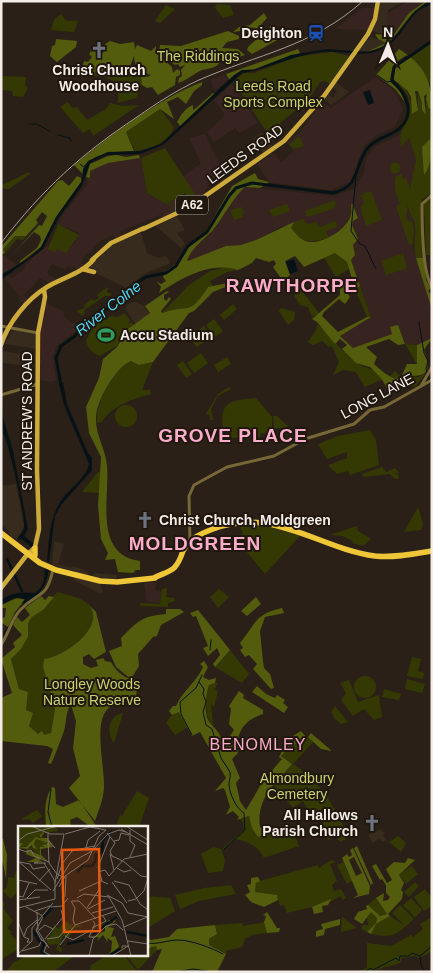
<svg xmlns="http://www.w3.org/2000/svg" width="433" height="973" viewBox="0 0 433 973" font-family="Helvetica,sans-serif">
<rect width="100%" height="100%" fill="#2a2017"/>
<path fill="#372b1d" d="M380,1H404L388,10L389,19L385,35L372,31Z
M372,37L386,43L368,51H358L362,43H366L365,40H369Z
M336,82L349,92L331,105L325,100L328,93L333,98L337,91L333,87Z
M261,133L273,147L263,154L253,138Z
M180,196L187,207L172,214L166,204Z
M177,216L185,230L177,233L185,244L181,248L156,226Z
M141,232L147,253L158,258L166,256L171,263L144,274L126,288L98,274L90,267L113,244Z
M130,303L136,302L144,306L150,315L136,325L125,308Z
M13,329L37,335V349L5,344Z
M3,351L26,355L25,366L4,363L1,360Z
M16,484L24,526L17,540L8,534L9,531L1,523V486Z
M221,515L223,524L212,527L211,519Z
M54,541L64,544L58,564L72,568L73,566L89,572L86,579L92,581L95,573L117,575V580L102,578L100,583L103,592L100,593L73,580L75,571L52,565Z
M380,829L385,833L383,836L387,840L383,842L379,839L373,843L368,835Z"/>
<path fill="#372421" d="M409,1H426L409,13L392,37L386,33L388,13Z
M362,8H375L369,30L335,29Z
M224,75L228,80L215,91L210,80Z
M375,77L393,89L403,109L394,128L378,134L364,146L351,182L330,190L269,182L257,164L274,153L281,162L294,151L287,143L300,132L322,102L331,108Z
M232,84L258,123L239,133L235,128L214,142L207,133L225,114L214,100Z
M405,127L416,160L408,209L415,225L413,247L432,310V338L417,345L405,344L398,325L392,334L353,348L340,336L371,317L351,260L354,255L353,245L358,239L352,225L353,221L350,205L351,214L345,225L329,238L326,231L320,227L307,224L280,227L256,240L241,245L226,246L188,262L186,260L194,246L211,231L238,194L245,187L334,196L355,188L364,173L367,156L375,146L398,136Z
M205,134L227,179L224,182L218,178L208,186L205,190L207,193L198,199L182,177L201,163L189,138Z
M141,158L147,193L166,204L172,214L164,218L160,215L120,231L121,236L115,239L113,235L100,241L82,260L81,262L85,265L77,270L76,267L71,269L68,266L65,270L52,264L47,273L58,280L50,284L40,278L24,295L29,301L24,305L19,300L21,297L4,278L8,275L12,278L25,269L26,264L45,247H48L51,241L59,246L74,245L79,233L58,224L62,216L87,184L90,171L108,163Z
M2,255L17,265L1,275V256Z
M45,302L64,312L63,316L80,328L56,347L53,358L56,380L52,382L39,380L40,333Z
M151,581V583L156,582L155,590L161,592L160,603L146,601L144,582Z"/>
<path fill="#343903" d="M217,4L230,5L234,15L223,18L215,8Z
M166,5L175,9L160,23L155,21Z
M61,14C67,24 69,20 78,21L74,32L51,30L54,20Z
M432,43V100V87L412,58V56Z
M332,52L349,56L330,84L325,81L320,82L304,107L299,104L294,112L280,123L285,132L278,138L275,134L270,137L233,81L244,73H254L295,57Z
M83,65L102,76L112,70L141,75L142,85L136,98L118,103L119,83L102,76L80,77L78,72Z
M1,76L26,77L25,85L28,88L23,97L13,96L12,91L3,90Z
M398,84L405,86L412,105L418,110L417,90L422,103V110L426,115V94L428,106L432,107V192L422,200L421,204L424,258H416C412,244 416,238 415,226C414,217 407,212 408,203L406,219L412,222L414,229L412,244L409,245L396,206L400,204L395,190V177L402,174L403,179L406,178L410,189L416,160L409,138L401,147C395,123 426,110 398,84Z
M68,102L72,108L77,107L87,120L106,109L110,103L122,106L139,105L93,136L90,129L83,133L60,107Z
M160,109L174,127C170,141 150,150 135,151L126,132Z
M299,136L304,146L294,149L289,145Z
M165,148L198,199L191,203L185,193L166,204L147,193L141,158Z
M389.5 168a5.5 5.5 0 1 1 11 0a5.5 5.5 0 1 1-11 0Z
M29,172L30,174L9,189L2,188V185Z
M368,191L372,193L382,220L366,226L360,207L364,203L362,197H358Z
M432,196V260H430V255H426L424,203Z
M335,200L336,205L333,209L307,217L305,211Z
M287,204L290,211L273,217L269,210Z
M242,207L244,213L242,214L243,217L234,220L230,210Z
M303,219L307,224L316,222L320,227L335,221L338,226L326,231L329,238C309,243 304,244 290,228L294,222Z
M58,224L79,235L66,253L58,249L59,246L55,252L48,249Z
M20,235L26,236L23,240L17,239L5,253L3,249L15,236Z
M335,253L347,262L349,269L336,277L324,258Z
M403,253L407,268L386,275L381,261Z
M227,267L238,270L227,272L210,281L213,286L208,287C188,319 190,303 162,313L189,285L210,271Z
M360,286L371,317H367L355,289Z
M106,288H108L107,292L112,294L110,296H105L84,310V316L76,311L85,308L84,305L92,299L94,301L99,298L97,295Z
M301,290L319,313L312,317L308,307L300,305L294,295Z
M233,304L237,309L224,320L220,315Z
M281,308L295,312L294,320L288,325L279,311Z
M124,313L130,320L128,325L131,322L134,325L128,329L117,346L100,356C93,354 87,348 86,340C95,327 89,321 109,318V316L118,317Z
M214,319L223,331L215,337L206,325Z
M317,324C331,335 341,352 357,363C368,370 371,366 383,379L365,387L356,372L343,370L333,375L339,362L332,346L329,347L322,341L313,345L308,342L316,330Z
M204,326L212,336L197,347L189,338Z
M405,344L417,345V364Z
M201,353L208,363L194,373L187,363Z
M227,357L231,364L218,372L214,365Z
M132,361L139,365L153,362L142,390H150L151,394C133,399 111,406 102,422L97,423C94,405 115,367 132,361Z
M183,361L192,374L186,378L177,365Z
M395,371L401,377L402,375L418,377L426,373L415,387L403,379L398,380L390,376Z
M229,387L231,389L218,396L211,409L213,420H210V415L206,414L207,412L218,394Z
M256,398L272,417V433H261L260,437L226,438C222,428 218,407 232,402C238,399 249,399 256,398Z
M115 416a11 11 0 1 1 22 0a11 11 0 1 1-22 0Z
M273,416H277L289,427L274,429Z
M370,430L376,440L379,465L350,475L348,471L337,474L328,465L347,458V452L327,459L318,444L338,436Z
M382,467L386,472L395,468L399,473H393L398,474L399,479H395L390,474L363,477L362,474Z
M102,470L99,493L82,492L97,473Z
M418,507L423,524L421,530L404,532Z
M238,524H269L301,535L265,574L236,539L243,533Z
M357,526L358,531L371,539L363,546L352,543L353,541L342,536L330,535Z
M167,588L166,597L174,598L175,601L168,603V607L140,606V603L160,604L162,589Z
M219,589L229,597L218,608L210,597Z
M57,592C67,595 82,597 89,605C109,626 62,657 44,660L43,667L55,709L51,734C41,736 35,734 29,726L33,713L26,710L28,692L19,689L11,659L21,649L28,637V623L32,617L43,610Z
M230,650L249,674L242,683L215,667Z
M412,657L421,659L418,671L424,673L423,679L407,676Z
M354 687a11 11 0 1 1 22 0a11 11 0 1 1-22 0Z
M407,679L425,684L422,693L405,689Z
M349,680L358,702L379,695L382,717L374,720L364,709L353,716L341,700L346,693L340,683Z
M215,683H218L215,689L218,691L214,707L211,704L213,726C203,716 206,697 209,684Z
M384,689L401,694L399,700L382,697Z
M335,706L348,722L341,724L335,719L331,712Z
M179,711L188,727L175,735L166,723L171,716Z
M123,713L114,743C106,733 108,716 123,713Z
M308,737L314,741L293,764C322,783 331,802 346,831L343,833L346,839L340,842L336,836L328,840L323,831L318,833L316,827L323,823L319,816L313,819L303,801L293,808L273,785L292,764L282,757V755L290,747Z
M137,791L149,798L139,827H119L117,823L120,815L122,816Z
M37,810L42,816L33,823L29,819L23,820V818Z
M249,816L252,828L268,834L278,831L281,838L294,833L299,846L264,858C258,846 249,842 236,839L223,850V848L244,830L243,822L240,820Z
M398,836L406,843L401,852L389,842Z
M213,847L221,849L225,860L223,871L208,873L201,854Z
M331,860L336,862L330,864L337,881L332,885L334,891L341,889L346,898L343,900L340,896C327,906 304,908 287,913L284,905L280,906L277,895L255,892L256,882L318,865L319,868Z
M343,862L352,881L347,884L337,865Z
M412,866L418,874L406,884L399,875Z
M16,871L19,873V895L16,893L11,899L3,891L7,887L8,877L14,878Z
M415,882L419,886L409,897L404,892Z
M231,885L236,894L199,901L180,909L175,895L204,888Z
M425,889L432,898V906L424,911L414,897Z
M146,896L170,898L175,911L146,929Z
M376,898L387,914L380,916L368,905Z
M411,898L422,910L415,918L403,905Z
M1,899L5,904L3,908L13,921L7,928L12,932L10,934L19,942V949L5,957L1,962Z
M400,905L414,919C398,933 395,939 371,934L376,924L390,916L405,926L392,913Z
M371,911L377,918L376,923L367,932L361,929L363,925H368L367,917Z
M342,917L357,928L341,932Z
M430,918L432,952L419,958L415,956L402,958L400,963L369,972H360L367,967V943L391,946L411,935L413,937L423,929L420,924Z
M264,922L267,933L252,935L245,939L242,947L226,951V954L208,945L209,939L217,934L215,925L242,923L243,926Z
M156,946L157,950L138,970L125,954H146V949Z
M29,954L73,957L53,972H6L13,963Z
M108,954H123L136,970L135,972H91L90,966Z"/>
<path fill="#535b0c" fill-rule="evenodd" d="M426,1H428C423,6 417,9 412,14C398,30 391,48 368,51L386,43L378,39L375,34L385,35V33L392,37L409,13Z
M264,13L267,18L256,30L252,27L251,30L244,34L241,31L233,32L239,27L250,25Z
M271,26L279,39L252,54L247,50L248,47Z
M228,31L239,36V39L227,42L222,48L238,49L245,55L225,62L223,60L226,56L220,53L217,58H221C219,71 205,67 198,72C191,76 185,81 178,83L179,78L182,76L181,70L185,65L180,67L178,64L175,65L159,53L160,45L181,46Z
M56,39L77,41L76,47L57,62L50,56L52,46L55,45Z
M110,41L120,44L134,42L135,49L137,45L151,51L156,46V52L159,53L157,54L172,67L173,73L177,69L180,71V75L176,77L175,85L158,95L152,87L147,88L142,85L141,75L130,72L137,69L147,77L151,75C142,73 134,68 134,56L128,72L109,68L102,76L83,65L84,61L88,62L92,57L89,54L92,50L102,54L106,48L105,44Z
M298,49L300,53L256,69L243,70L230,81L226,74Z
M399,49C423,64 432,80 432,107L429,109L426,99L427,94L424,96L426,115L422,110V103L418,91H415L418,110L412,114L411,97L407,90L393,79L396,65L409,57L407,55C392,64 393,64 390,81L399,89L405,102L395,89L376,75Z
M202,82V85L194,91L186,104L178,97L167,102L174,119L160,109L126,132L134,151C117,152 97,151 84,166V175L74,165C109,136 160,98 202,82Z
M213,93L215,94L181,127L177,122C181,115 185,108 193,105V110L196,108Z
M430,139C433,148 431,167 424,175L422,147Z
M117,155L126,157L139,155L140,158L108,163L90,171V178L86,177L90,164L108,156Z
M255,173L258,179L269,182L260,188L245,187C231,200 224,217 212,231C202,241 193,247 187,260L188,261L226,246L241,245L256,240L294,222L291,228C296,234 301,241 310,242C324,243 348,229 351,214C352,210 350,207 352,203L358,218L353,221L352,225L358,239L353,245L355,255L351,260L360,286L355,289L347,262L335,253L304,267L295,256L285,261L290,275L283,281L273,267L276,264L274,260L269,262L256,258L252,263L238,270C210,261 182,278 159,293L161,287L157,282L161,284L166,281L163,277L166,271L177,263L187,246L206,231L232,186Z
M77,176L81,178V182L56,217L41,247L20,263V261L37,248L41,240L40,236L34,232L14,253L39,225L42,226L47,216L42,212L36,220L38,223L26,236H15L3,249L5,253L1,255V247L58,181L62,180L69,186Z
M416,258H424L426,280L431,288L428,291L432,295V310Z
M349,280L351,283L347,284L344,288L350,297L345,304L339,299L324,312L322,316L338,332L367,317H371L340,336L353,348L392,334L390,327L398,325L405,344L398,345L389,339L366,347L377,357L374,364C382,371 392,381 403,379L410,385L406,388L400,386L389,391L381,378L370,367L356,363L342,349L347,345L340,339L335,344L317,322L312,319L340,295V285Z
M228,283L233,284L213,292L194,311L189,313L153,362L139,365L131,361C116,367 96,401 96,418C95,434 106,450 107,466C110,497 93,555 140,561V570H136L133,573L118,572L115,559L105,560L108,553L101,539L98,506L101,457L89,433L86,407L99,378L103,359L117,347L128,329L150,313L145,306L167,291L169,292L164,295V299L166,301L169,297L171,299L161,311L162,313C190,303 188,318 208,287Z
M432,338L424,350C433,374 425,378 402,375L407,364H417V345Z
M41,596L45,600L49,596L54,597L43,610L32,617L28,623V637L21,649L11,659L19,689L28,692L26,710L33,713L29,726L38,734L42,731L44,735L51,733L55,709L43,667L44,659C64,657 110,625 87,603L96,612L106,652L94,659L89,654L83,657V664L91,668L98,666L96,660L103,658L105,661L111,662C118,675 126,677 138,683L136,696L131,695L130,699C122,702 110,705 106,711C94,726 105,769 104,788C103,801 99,809 95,821L69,788L80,776L73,748L76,721L71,705C65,713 67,721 64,731C60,742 56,753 51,764L48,763L53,749L47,746L1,741V698L12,693L1,659L15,647L13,643L22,635L13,625L17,617L22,622L30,615L25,608Z
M19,597L25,600L15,612L8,627L1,622V619L5,617L6,608H1V605Z
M256,597L261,604L247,616L241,611Z
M282,608L284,613L265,617L260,631L263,661L264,668L270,674L274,688L271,689L253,669L257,664L249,655L245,657L240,650L243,648L240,643C257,622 255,614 282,608Z
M166,609H180L184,612L161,625L157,636L153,637L138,654L139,666L131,679L116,667L109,651L122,646L121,638C138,621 142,616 166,614Z
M198,610L230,650L215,667L213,664L220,655L217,648L208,656L203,648L208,646L196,616L193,617L190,613Z
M204,661L208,667L203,677L209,680L216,678L215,683L209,685C206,695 203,714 210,723C215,729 220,732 221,739L226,742L234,730L229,724L231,709L229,706L239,691L244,695L243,698L263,710V714C244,720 235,733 238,753L232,759L240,778L236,783L240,801L246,810L263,781L282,759L279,757L288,739L301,731L307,738L290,747L281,756L292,764C275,783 256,799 260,827L268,833L258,837L252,828L249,816L237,820L239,817L233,811L226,815L230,807L225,790L223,788L215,791L226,778L200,732L192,736L179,712L172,715L169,711L173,706H176C182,691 197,682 203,667L200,664Z
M257,686L266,694L275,698L277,695L285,700L283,703L288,707L284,713L252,692Z
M311,733L332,751L321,749L308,737Z
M52,787L55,788L56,804L63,807L79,800L97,827L88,825L77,817L70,820L71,827H46C45,812 44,799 52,787Z
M1,839H3L7,855L6,879L3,863L1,864Z
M357,846L373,883L371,885L354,848Z
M353,848L370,886L369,894L353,898L358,895L342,858L347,854L349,857L352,855L350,850ZM354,857L362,873L356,876L349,860Z
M408,858L415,860L399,875L404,883L401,890L403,892L402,899L388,914L390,916L376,924L371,934L367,932L376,923L377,918L371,912L362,924L354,919L358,912L367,909L366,906L368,905L380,916L387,914L376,898L384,893L383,901L388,900L390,897L386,893V885L382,879L380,880L372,866L376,864L387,883L392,880L386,869L394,862L405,863Z
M258,877L260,881L256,883L255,892L277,895L278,900L264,907L251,902L245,895L250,892L247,885L251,884V878Z
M331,899L328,905L322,906L323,912L314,914L312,907Z
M267,912L277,928H280L279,932L267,933L264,922L266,916L263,915Z
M340,919V925L325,929L324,935L316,937V931L323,929L321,924Z
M215,925L217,934L209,939V945L226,954L217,972H152L162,949L157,950L156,946L146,949V937L151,940L169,937L177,929Z"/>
<path fill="#061215" d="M428,1L432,3C426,7 417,10 413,16C404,27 396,43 383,49C364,59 342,50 322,52C293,55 269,69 242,73L163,145L140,154L107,155L90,163L82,186L58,219L43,249L1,280V275L29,258L41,247L56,217L82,181L83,169L88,161L108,152L141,151L161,144L234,75L242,70H253L291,55L303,53L326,49L368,52L381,48L392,40L415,11Z
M370,90L374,103L368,105L363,92Z
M294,259L298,271L290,274L286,262Z
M1,380L3,417L13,451L28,529L24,536L35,545L33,548L21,539L17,540C18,536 23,533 24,528C26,519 7,435 2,431Z
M63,383L67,404L88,453L92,458V470L62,504L55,516L49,562L47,561C49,542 49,521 59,504C67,489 85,481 89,464L64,405L59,384Z
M45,568L49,570C46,587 39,597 24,604L22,603L25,599L15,598L1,605V600C13,592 22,592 35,593C45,586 44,579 45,568Z"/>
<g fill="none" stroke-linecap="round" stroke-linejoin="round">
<path stroke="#061215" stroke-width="1" d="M377,75L387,82L392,81
M1,92L2,93
M29,124H37L49,131
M58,135L70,138L71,141
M80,164L85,168
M356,175L351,231L360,244L365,246L376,269
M419,322L424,353L428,361L426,369L432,388
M16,613L23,604
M1,639L8,627
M210,650L211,640
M199,682L204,689L203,694L206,702L203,712L206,725L212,729L221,758L230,772C231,777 229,780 229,785C230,795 236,808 244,813L245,830L224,849
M192,735L181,714L180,702L196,688L202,675
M51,789L48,812L52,827
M146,943C158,945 167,940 178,940C191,940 212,948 223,954
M420,957L421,965L425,972
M176,972L193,969L213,972
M363,972L371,968L373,970L396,958L399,961L400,956H409L412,953L420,956L432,946"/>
<path stroke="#061215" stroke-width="2.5" d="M7,559L22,591"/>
<path stroke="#061215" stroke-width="3" d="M61,385L56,358L61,346L75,336L91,318L114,305L135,284L146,277L166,273L176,266L188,246L207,232L229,196L236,188L252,183L333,193C361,186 353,168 367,149C375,138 390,137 400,128C416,113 406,93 392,81L394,67L432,41"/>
<path stroke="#766736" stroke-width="3" d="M432,195L422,204C422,224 422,273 432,287
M1,326L38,333
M421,386L432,367
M1,395L38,384
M190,542L189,496L194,485L227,467L274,456L305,439L354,424L370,410L384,407L432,380
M1,645C8,635 11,620 20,610C38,591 47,600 53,569"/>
<path stroke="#ccab3a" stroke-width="4.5" d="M143,229L188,208L284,141L324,96L368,34L375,19L378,1
M92,260L111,243L144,228
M82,269L94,272
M1,345C8,323 27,299 47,287C62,278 83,273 94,259
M25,557L35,547L39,529L37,470L38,333L45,297L44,289
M1,588L26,556"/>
<path stroke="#eec637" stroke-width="5.5" d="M1,533L40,563L56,570L100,581L117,582L155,578
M35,548V555
M154,578C161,574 168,573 174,568C179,563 181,557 183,551C190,538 200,534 213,529C274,506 317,548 375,556C393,558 414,554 432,551"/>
<path stroke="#a59d96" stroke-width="1" d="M1,243C44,188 80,155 137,117C157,103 177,90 199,80C258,54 312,47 363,1"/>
</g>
<defs>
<g id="station-bare" transform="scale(1.35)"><path d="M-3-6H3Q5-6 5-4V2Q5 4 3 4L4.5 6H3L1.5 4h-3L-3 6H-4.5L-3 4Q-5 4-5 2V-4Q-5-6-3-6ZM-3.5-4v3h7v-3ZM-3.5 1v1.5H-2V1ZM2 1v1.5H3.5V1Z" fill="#1a4fb4" stroke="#20170e" stroke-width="2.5" paint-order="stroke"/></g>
<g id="church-bare" transform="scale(1.35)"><path d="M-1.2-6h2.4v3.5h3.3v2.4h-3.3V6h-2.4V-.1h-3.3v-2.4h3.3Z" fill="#6b7280" stroke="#20170e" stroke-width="2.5" paint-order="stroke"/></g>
<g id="stadium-bare" transform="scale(1.35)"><path d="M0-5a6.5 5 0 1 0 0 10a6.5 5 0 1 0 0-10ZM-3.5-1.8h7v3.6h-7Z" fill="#2e9e5b" stroke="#20170e" stroke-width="2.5" paint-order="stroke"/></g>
</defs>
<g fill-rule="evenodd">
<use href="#station-bare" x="316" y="33"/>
<use href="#church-bare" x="99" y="50"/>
<use href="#stadium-bare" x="106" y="335"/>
<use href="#church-bare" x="145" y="520"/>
<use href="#church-bare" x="372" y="823"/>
</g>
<g text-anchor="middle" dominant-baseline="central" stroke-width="4" stroke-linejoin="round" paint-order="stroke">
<rect fill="#20170e" stroke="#b4ada6" stroke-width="1" x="176" y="195.5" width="32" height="19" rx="4"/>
<g font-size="12" font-weight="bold" fill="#f4ede7">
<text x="192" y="205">A62</text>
</g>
<g font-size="14" font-weight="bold" fill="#f4ede7" stroke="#20170e" text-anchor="end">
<text x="302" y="33">Deighton</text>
<text x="99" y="70" text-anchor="middle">Christ Church<tspan x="99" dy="16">Woodhouse</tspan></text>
<text x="120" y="335" text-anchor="start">Accu Stadium</text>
<text x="159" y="520" text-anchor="start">Christ Church, Moldgreen</text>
<text x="358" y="815">All Hallows<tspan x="358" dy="16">Parish Church</tspan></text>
</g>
<g font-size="14" fill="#c7d470" stroke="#20170e">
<text x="198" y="56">The Riddings</text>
<text x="273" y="86">Leeds Road<tspan x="273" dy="16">Sports Complex</tspan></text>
<text x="92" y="684">Longley Woods<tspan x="92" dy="16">Nature Reserve</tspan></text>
<text x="297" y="778">Almondbury<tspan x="297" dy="16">Cemetery</tspan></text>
</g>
<g font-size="14" fill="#f4ede7" stroke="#20170e">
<text transform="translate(245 154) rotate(-36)">LEEDS ROAD</text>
<text transform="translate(377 396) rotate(-28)">LONG LANE</text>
<text transform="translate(27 421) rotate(-90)">ST ANDREW'S ROAD</text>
</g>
<g font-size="15" font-style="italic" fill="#4bd8f9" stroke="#20170e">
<text transform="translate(108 308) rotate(-38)">River Colne</text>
</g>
<g font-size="16" letter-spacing="1" fill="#fbacca" stroke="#20170e">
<text x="258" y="744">BENOMLEY</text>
</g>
<g font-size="19" font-weight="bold" letter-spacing="1" fill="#fbacca" stroke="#20170e">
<text x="292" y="285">RAWTHORPE</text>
<text x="233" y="435">GROVE PLACE</text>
<text x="195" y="543">MOLDGREEN</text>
</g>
</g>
<g transform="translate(18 826)">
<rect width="130" height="130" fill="#2a2017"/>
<path d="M7,0H37L40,5L25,7L23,13L18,12L14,17V18L2,22L16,21L18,13L29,15L27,21L22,22L23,30L14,23H0V19H4L3,16L0,18V2ZM48,95L52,99L56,96L53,103L60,99H66L57,102L51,111L45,110L41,121L44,122L43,127L38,123L40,118L31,119L28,113L33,109L36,99L40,103Z" fill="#343903"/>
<path d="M27,5L23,12H30L35,21L23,23V29L30,35L24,32L21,34L25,36H9L18,32L8,28L9,23L1,21V17H5L2,21H8L18,11L23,13L22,9ZM18,13L28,16L24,17H28L30,15L29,18L24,19L27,21H22V29L9,23L14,19L15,22L19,23L16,18ZM100,90L96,97L90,101L96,102L93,111L97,110L100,117L101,121L97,124L105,120V122L89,130L93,125L94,115L89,112L90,115L85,118L89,115L85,109L79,115L81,111L73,112L87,105V99L84,102H83V100L95,97V95H91L89,93L93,95Z" fill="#535b0c" fill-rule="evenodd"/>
<path fill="none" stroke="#061215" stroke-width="2.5" d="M59,46L65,40H74L78,34V29L84,26L85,14L94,5M24,93L35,81M15,104L21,115L26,118L23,126L28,129M109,106L130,110M75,108L99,91M49,118L66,114M90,130L103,122"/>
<path fill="none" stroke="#7b726a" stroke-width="1" d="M13,0L32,8H46M108,0L130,14M103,3L130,19M112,4V15L117,19L112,31M30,6V14L37,22M89,7L97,17L92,25L94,30L105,35L123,50L130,51M47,8L72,1L88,4M30,14L31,37L39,48L47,52M0,15L9,8L40,0M96,15L101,14L103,7L111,9M68,22L70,14L82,5M0,23L9,26L13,24L16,30L31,36M92,28L96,44M0,35L33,64M2,36L12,38L15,43L27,41M20,36L16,37H28M26,37L37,55V73M99,42L106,46L113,44M80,46L87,44L91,50L106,33L130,28M39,53L44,38L54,25L76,20M0,54L19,58M21,55L32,43M84,55L80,41L92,11M96,55L111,59L122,78L130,84M94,56L109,77M37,57L46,8M41,61L47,50L70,34L81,10L88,4M35,65L52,37L74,25L90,8L101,4L108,6M61,65L83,55L90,58M89,69L104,77L110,87L130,91M0,70L5,71L11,57M47,71L48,50M91,71L104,94L113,130M9,72L17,64H30M59,72L66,68L91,71M0,74L22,71M53,75L57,82L55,94L57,99M54,75H61L78,93M110,75L118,73L126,65L130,52M8,81L25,90M33,81L44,80L50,72M0,82L37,73M69,82L82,62L80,56M70,83L87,74M17,85L32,80M19,86L20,105L31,122M74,87L95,81M75,95L77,98L71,111H77M0,96L6,111L11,113L9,116H12M57,99L98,85M106,101L129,91M74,102L88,95L85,90M21,104L27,99L35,103M6,110L9,102L19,94M47,110L55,114L73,104M23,113L29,118L26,126L34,130M27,113L45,91L43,84M29,113L41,111L48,103M24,115L18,104L25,91M110,115L130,118M42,119L57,99M4,125L21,120L23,116M0,128L14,115V102L35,77M43,130H61M71,130L75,113L88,100L98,98L105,104M94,130L110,120H104"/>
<path fill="#e8590c" fill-opacity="0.15" stroke="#e8590c" stroke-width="2.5" d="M81,23L82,105L46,106L44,24Z"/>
<rect width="130" height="130" fill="none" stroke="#f4ede7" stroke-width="2.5"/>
</g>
<rect width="433" height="973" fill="none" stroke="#f4ede7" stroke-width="5"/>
<g transform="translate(388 45) rotate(1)" stroke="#20170e" stroke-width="4" paint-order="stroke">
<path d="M0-4L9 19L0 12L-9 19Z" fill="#f4ede7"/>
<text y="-8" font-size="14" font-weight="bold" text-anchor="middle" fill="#f4ede7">N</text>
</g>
</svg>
